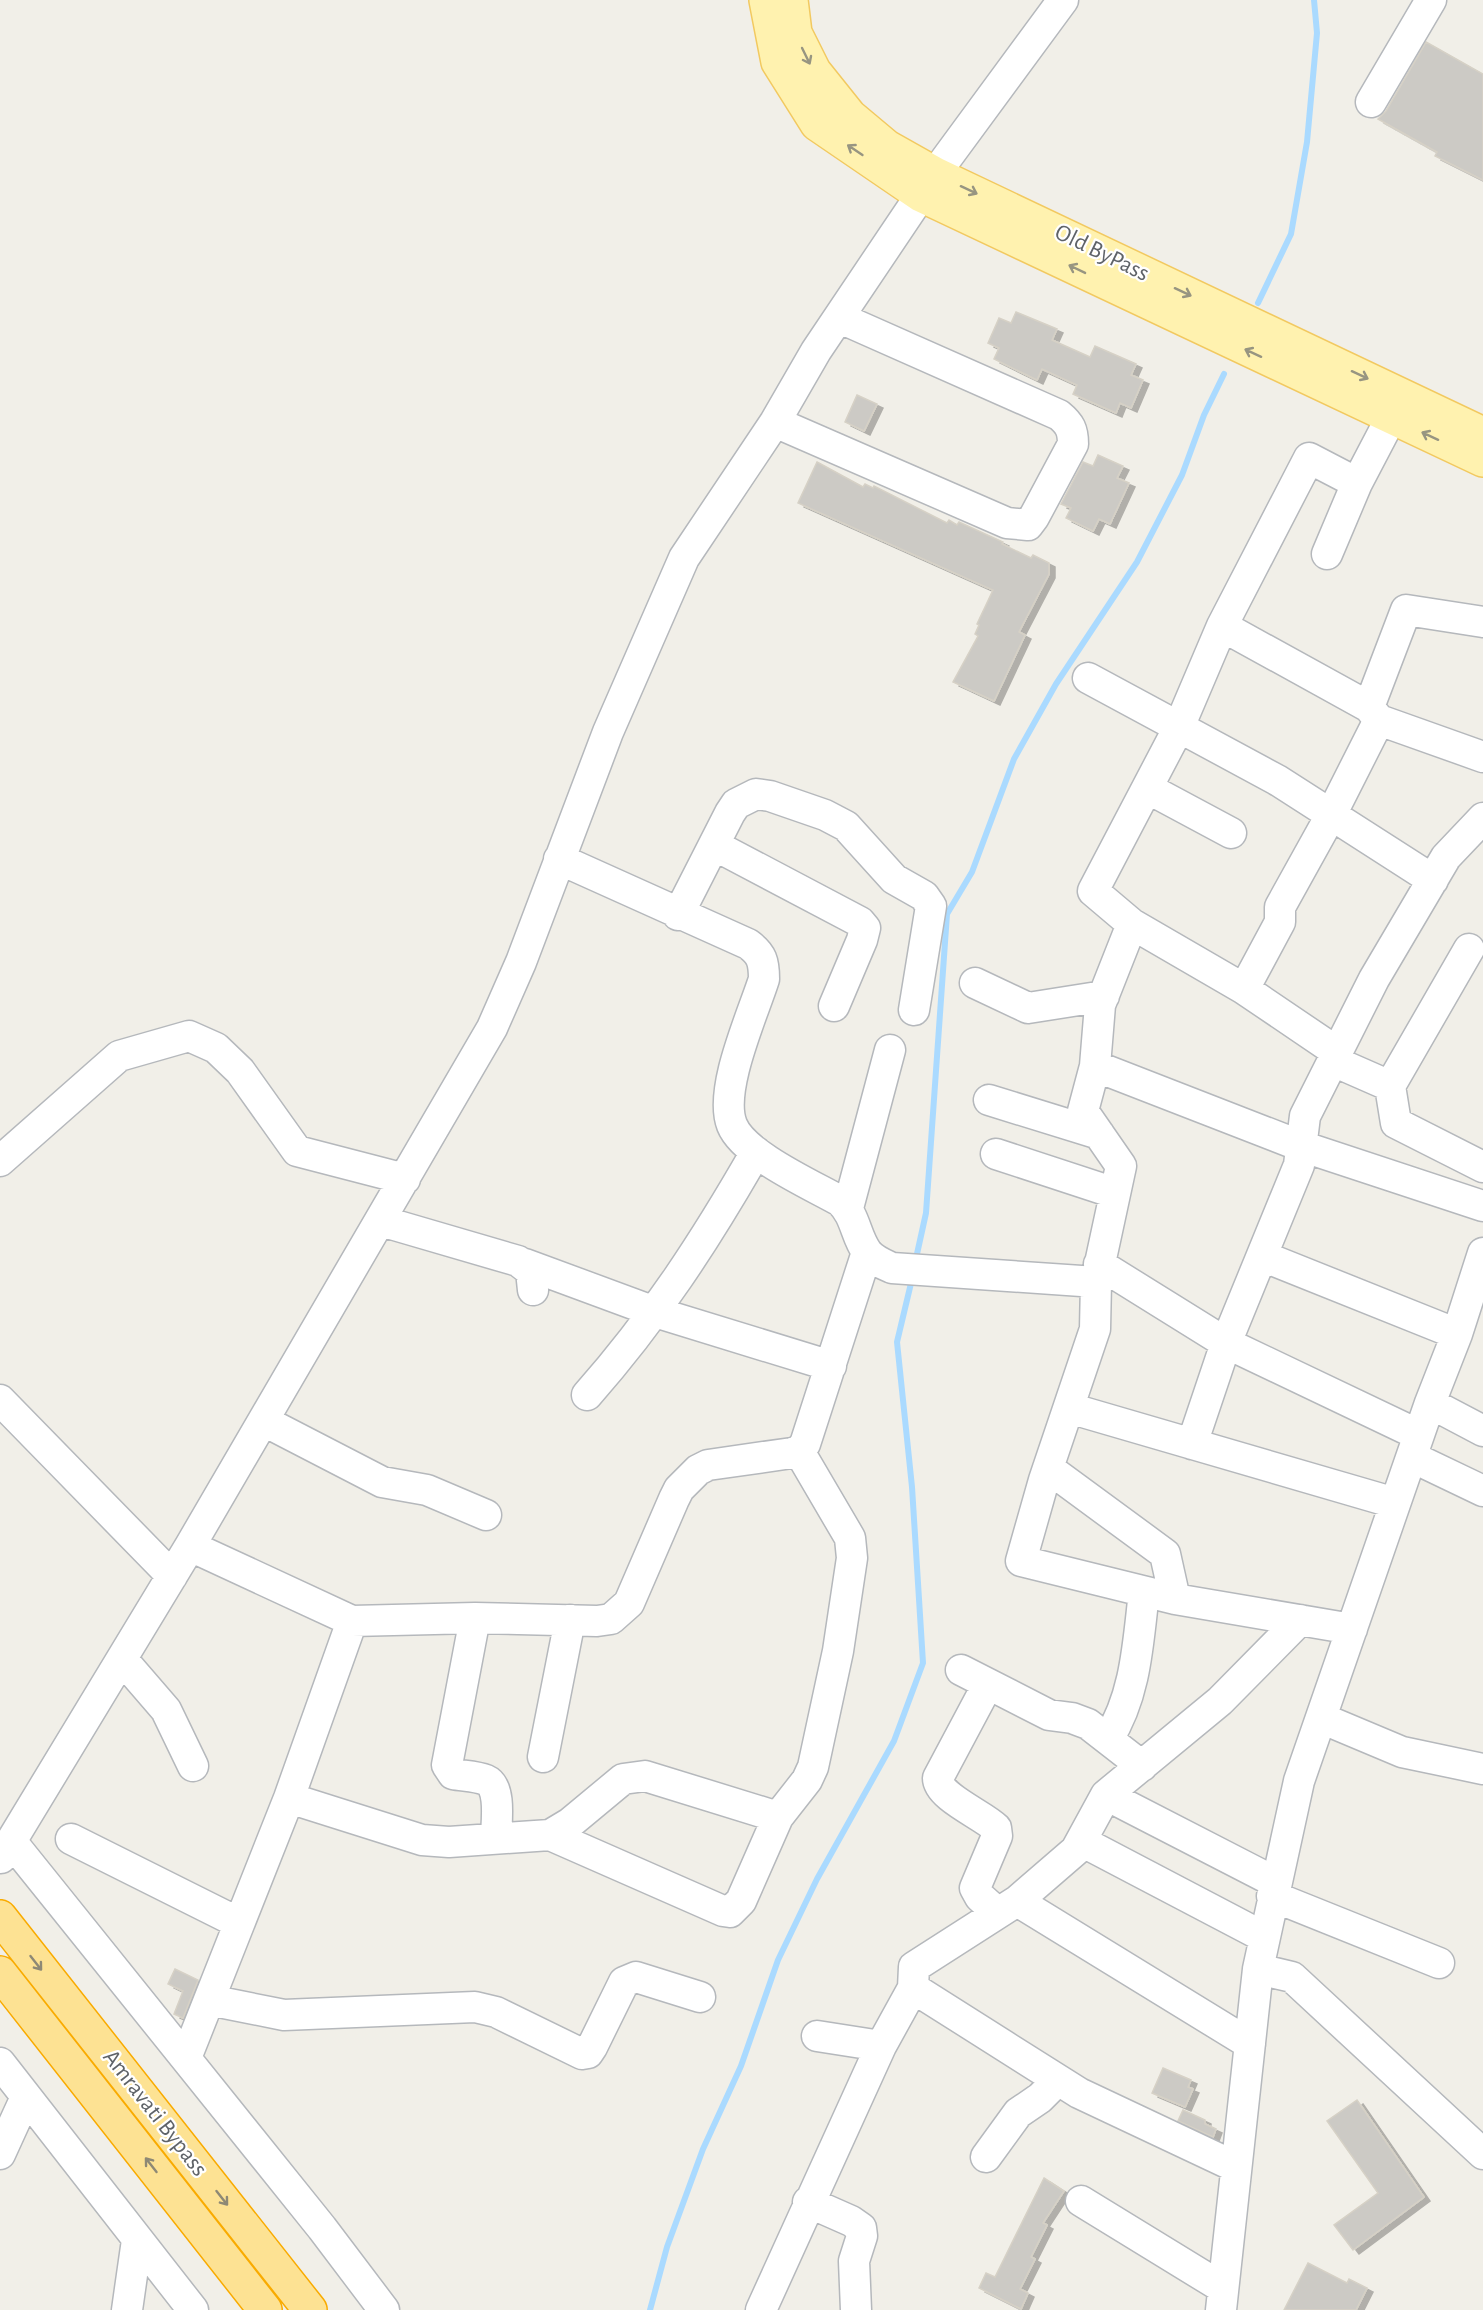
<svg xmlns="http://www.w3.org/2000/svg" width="1483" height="2310" viewBox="0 0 1483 2310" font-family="'Alegreya Sans',sans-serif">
<defs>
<filter id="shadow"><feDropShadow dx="6" dy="4" stdDeviation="0" flood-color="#0004"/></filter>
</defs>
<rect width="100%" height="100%" fill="#f1efe8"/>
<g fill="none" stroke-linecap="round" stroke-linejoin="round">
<path stroke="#aadaff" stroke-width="6" d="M1258,303L1291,234L1307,142L1317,33L1314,0
M915,1263L926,1213L947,914L972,872L1014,759L1056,684L1137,562L1182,475L1204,415L1224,374
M650,2310L667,2247L703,2149L741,2066L778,1960L817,1879L894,1741L923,1663L912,1487L897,1342L912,1279"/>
</g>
<path fill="#cccac5" stroke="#d6d1c6" stroke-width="1.5" filter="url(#shadow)" d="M1426,42L1483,74V180L1435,156L1437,152L1378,119L1386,111Z
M1016,312L1057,329L1052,340L1090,357L1095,346L1136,364L1131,375L1143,380L1131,408L1120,403L1116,413L1073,394L1077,385L1042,369L1037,380L994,359L999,348L988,343L999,318L1011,323Z
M857,395L877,404L864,431L845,422Z
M1098,455L1123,466L1117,478L1129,483L1110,524L1099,519L1093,531L1066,518L1071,508L1061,504L1083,462L1093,466Z
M817,462L863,487L865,484L873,488L874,486L947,523L949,520L957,525L959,522L1003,542L1002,544L1031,558L1033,555L1049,563V574L1019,632L1025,635L994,701L953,682L978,636L975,634L979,625L977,624L993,590L798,503Z
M175,1969L198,1980L183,2018L174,2014L183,1991L168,1984Z
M1163,2068L1191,2080L1188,2087L1193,2089L1185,2107L1152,2093Z
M1357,2100L1424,2197L1353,2250L1334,2225L1378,2193L1327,2121Z
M1183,2110L1205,2120V2124L1216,2129L1213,2137L1178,2121Z
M1044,2178L1064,2191L1043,2223L1047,2225L1031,2257L1035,2259L1020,2289L1028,2293L1021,2309L979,2288L986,2273L995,2277Z
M1308,2263L1347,2283L1349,2279L1367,2288L1356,2310H1284Z"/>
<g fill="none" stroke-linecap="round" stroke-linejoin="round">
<g stroke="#b5b8bc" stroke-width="33">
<path id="minor" d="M1371,102L1431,0
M775,422L1007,523L1028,525L1034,517L1073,444C1073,430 1070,424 1059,415L840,318
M1327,554L1357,483L1391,418
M1222,626L1369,707
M1088,678L1277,780L1433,880
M1379,720L1483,757
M1147,788L1231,833
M714,845L860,922L865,928L862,940L834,1006
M559,859L748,944C762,954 764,962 764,979C753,1014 718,1090 732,1125C744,1155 812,1185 840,1201C856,1216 855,1235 867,1252C873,1260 883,1264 892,1268L1096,1282
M678,915L730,813L736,804L756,794L770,796L825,815L846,826L894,879L924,896L931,906L914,1010
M1132,924L1244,989L1337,1052
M1469,949L1390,1086L1396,1123L1483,1167
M975,983L1028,1008L1104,996
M1244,989L1280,922V907L1331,815L1379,720L1369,707L1406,610L1483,622
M1333,1061L1390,1086
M1095,1066L1301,1146L1483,1206
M989,1100L1099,1134
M996,1154L1115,1193
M0,1161L119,1056L189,1036L216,1048L240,1071L297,1151L405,1179
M848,1208L890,1050
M381,1221L518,1261L531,1271L533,1290
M1262,1256L1457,1334
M525,1264L655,1312L831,1366
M1099,1264L1226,1343L1419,1435
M587,1395C655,1318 705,1241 756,1152
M0,1400L172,1576
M1430,1403L1483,1431
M1069,1408L1395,1503
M264,1421L382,1482L427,1490L486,1515
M1192,1444L1226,1343L1299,1165L1305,1116L1374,979L1446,857L1483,818
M1412,1457L1483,1491
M1048,1468L1165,1554L1175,1599
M190,1546L352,1621L475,1618L597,1621L611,1619L629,1603L674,1499L679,1489L698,1470L708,1465L792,1453L799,1451L805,1444L867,1252
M475,1618L447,1765L453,1774C463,1776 476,1776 486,1780C502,1787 496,1824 496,1838
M1352,1629L1175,1599L1021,1561L1044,1480L1095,1329L1096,1282L1121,1166L1083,1111L1095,1066L1100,1005L1132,924L1093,891L1179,727L1222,626L1309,458L1357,483
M122,1659L166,1710L193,1766
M961,1670L1049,1715L1072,1718L1088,1724L1142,1766
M988,1684L938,1778C938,1797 983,1815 996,1828L997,1836L975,1888L980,1897L998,1913
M1321,1718L1402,1752L1483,1769
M1108,1739C1136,1695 1138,1643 1144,1592
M543,1757L570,1620
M1106,1795L1275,1882
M289,1798L422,1840L449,1842L550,1835L570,1823L623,1779L645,1776L778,1817
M550,1835L723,1911L730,1912L741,1901L778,1817L807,1780L813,1767L838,1651L852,1558L850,1538L799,1451
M71,1839L239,1923
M11,1841L322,2228L384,2310
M1081,1841L1264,1937
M1,1858L190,1546L492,1028L521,962L608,732L684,558L775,422L816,351L935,174L1063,0
M1272,1896L1439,1963
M1017,1901L1250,2044
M1258,1969L1292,1977L1483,2154
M209,2000L284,2015L475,2007L496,2012L582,2054L588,2053L592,2047L624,1982L636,1977L700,1997
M817,2036L881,2046
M186,2058L289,1798L352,1621
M0,2063L193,2310
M0,2154L26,2097
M986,2157L1018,2113L1040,2098L1058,2080
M1236,2167L1079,2093L913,1988L914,1967L1017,1901L1076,1850L1106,1795L1220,1701L1300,1620
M1081,2201L1223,2288
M808,2202L851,2221L861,2228L862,2236L854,2261L856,2310
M127,2310L137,2240
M761,2310L881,2046L913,1988
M1221,2310L1258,1969L1299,1781L1430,1403L1457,1334L1483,1253"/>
</g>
<g stroke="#f2c960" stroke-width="36">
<path id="major" d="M766,0L778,62L817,124L921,195L1483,460
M791,0L795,33L814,71L850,116L887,147L935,174L1483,434"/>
</g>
<g stroke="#f9ab00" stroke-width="36">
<path id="highway" d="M0,1917L310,2310
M0,1973L265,2310"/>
</g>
<use href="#minor" stroke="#fff" stroke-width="30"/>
<use href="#major" stroke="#fff2af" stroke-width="33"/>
<use href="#highway" stroke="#fde293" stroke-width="33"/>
</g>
<defs><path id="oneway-shaft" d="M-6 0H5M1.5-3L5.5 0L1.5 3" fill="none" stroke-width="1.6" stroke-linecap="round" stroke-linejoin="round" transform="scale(1.5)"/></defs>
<g stroke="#979581">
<use href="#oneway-shaft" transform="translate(806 56) rotate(64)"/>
<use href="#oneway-shaft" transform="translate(855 150) rotate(-146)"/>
<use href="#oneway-shaft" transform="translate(969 190) rotate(25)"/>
<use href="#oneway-shaft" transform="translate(1077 269) rotate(-154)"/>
<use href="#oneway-shaft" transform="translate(1183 292) rotate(25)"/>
<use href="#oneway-shaft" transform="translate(1253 353) rotate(-155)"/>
<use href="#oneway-shaft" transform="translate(1360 375) rotate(25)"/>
<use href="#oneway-shaft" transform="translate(1430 436) rotate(-155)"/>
</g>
<g stroke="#8e8975">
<use href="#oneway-shaft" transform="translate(36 1963) rotate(52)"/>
<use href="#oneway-shaft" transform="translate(151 2165) rotate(-128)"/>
<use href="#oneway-shaft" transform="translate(222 2198) rotate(52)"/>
</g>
<g text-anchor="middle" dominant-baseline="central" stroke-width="4.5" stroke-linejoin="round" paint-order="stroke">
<g font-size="24" fill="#5f6368" stroke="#fff">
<text transform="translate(1102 253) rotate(26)">Old ByPass</text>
<text transform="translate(155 2113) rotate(52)">Amravati Bypass</text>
</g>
</g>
</svg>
